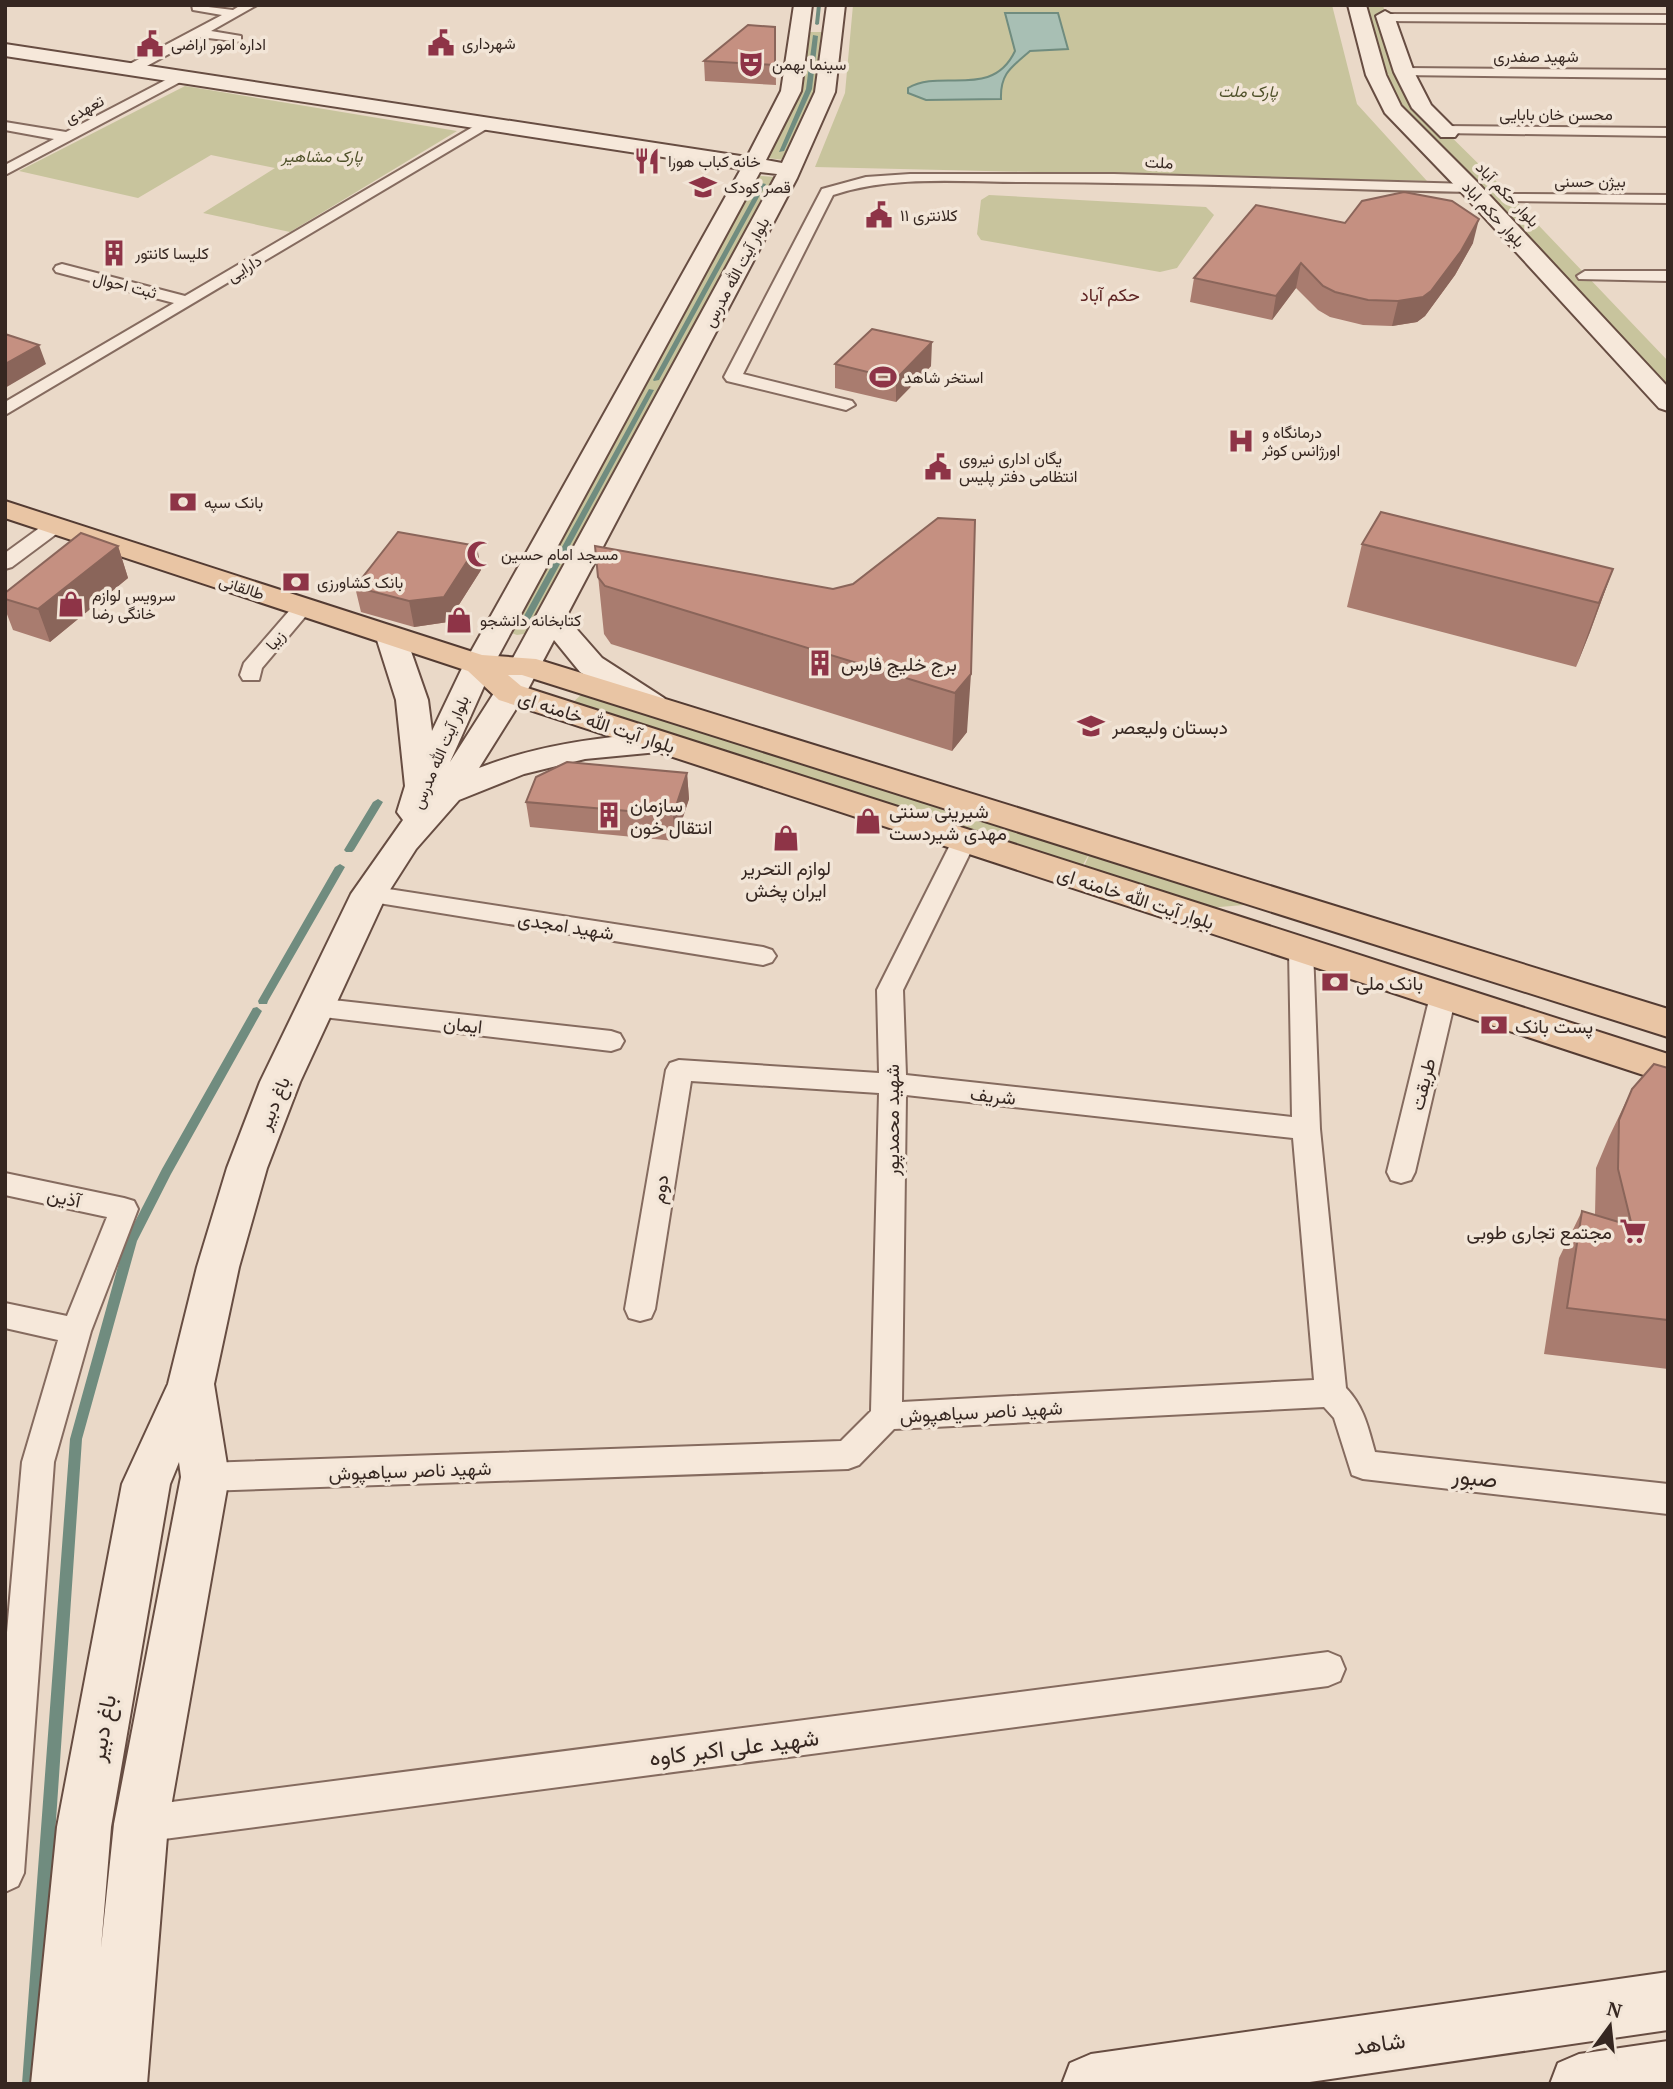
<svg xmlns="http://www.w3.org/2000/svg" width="1673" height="2089" viewBox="0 0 1673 2089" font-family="'PT Serif',Vazirmatn,serif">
<rect width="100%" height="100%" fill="#ead9c8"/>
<path fill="#c8c49d" d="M853,5H1332L1357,104L1427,181L815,167L845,93Z
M1357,5H1383L1387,22L1422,108L1504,189L1668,361V403L1399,117Z
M808,32H823L832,36L794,161L758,157Z
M185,86L457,131L290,232L203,213L275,168L211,155L138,198L19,171Z
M749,175L786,178L530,633L517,635L506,631Z
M989,195L1206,207L1214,215L1177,268L1160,272L981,240L977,234L981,200Z
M591,686L1281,902L1182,910L1079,877L1093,847L1076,877L563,711Z"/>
<path fill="#a8bfb4" stroke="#708c7f" stroke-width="2" d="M1005,13H1058L1068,49L1030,51C1012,67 1000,73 1001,99L926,100L908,93V88C941,68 992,100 1015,51Z"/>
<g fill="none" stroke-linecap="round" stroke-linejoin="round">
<path fill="#708c7f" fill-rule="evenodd" d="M817,5H821L819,24L817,25L815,24Z
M813,35L818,36L812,89L784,151L779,152L806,89Z
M761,183L766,184L659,380L654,381L653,380Z
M649,389L654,390L527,625L523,627H520L519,625Z
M378,799L383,802L354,850L352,852H346L344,850L373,802Z
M340,864L345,867L268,1001L267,1004H259L258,1001L335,867Z
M257,1007L262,1011L171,1174L137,1241L82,1439L38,2084H22L70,1439L125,1241L162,1169L253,1008Z"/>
<g stroke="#856b5f" stroke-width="4">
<path id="street" d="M192,5L233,10L241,5H257L211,31L241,36V42L200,37L134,73H124V67L222,15L193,10Z
M1386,14L1668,15V23L1382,21V15Z
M1404,68L1668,70V78L1399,75L1397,72Z
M179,73L186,77L184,80L5,175V165L54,139L5,130V122L66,132Z
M483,121L488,122V128L5,415V402L174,303L56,272L54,269L56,266L62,264L185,296Z
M1445,126L1668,128V136L1440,133L1438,130Z
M910,174H1114L1470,184L1477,188L1470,192C1321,189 1172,182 1023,182C961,182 893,175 833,195L743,374L852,401L855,405L846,410L727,381L724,377L822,189L866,177Z
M1512,194L1668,195V203L1507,201L1505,198Z
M1585,271H1668V281L1579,279L1577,276Z
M56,519L63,521L66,525L63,529L12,567L5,569V553L49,521Z
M303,601L310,603L313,607L310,611L262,668L259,680H243L240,675L244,663L296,603Z
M964,833L972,836L976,841L903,990L906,1075L1292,1117L1289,950L1292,944L1301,941L1310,944L1313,950L1320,1129L1346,1388C1364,1407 1368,1427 1375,1452L1668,1484V1514L1363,1479L1352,1475L1334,1418L1324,1407L894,1429L859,1465L848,1469L205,1491L194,1487L189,1477L194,1467L205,1463L841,1441L871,1411L879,1093L691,1081L655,1309L651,1318L640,1321L629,1318L625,1309L666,1070L670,1063L679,1060L879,1073L877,990L952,841L956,836ZM906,1095L1293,1138L1314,1380L902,1402Z
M369,886L763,947L772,950L776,956L772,962L763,965L360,900L357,894L360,888Z
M1443,987L1452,990L1456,996L1415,1172L1411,1180L1401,1183L1391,1180L1387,1172L1430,996L1434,990Z
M315,998L611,1031L620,1034L624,1041L620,1048L611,1051L315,1016L306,1014L302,1007L306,1000Z
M5,1173L124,1198L134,1201L138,1209L91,1331L54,1462L24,1873L18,1886L5,1892V1655L22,1462L58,1340L5,1328V1303L67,1316L107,1217L5,1195Z
M1328,1652L1340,1657L1345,1669L1340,1681L1328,1686L141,1842L128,1837L123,1824L128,1811L141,1806Z"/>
</g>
<g stroke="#674d42" stroke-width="4">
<path id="secondary" d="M794,5H812L801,91L766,160L782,163L815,92L827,5H845L835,92L797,178L566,617L602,658L664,698L669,705L664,712L653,715L642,712L580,672L554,640L526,693L479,768C537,745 597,738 658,732L669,735L674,742L669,749L658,752L585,759L524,774L459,800L416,849L386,896L300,1082L267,1168L239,1267L214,1384L229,1477L168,1824L147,2084H31L57,1827L122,1484L168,1384L197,1267L227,1168L260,1082L351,894L403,820L397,812L405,786L396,700L376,637L380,631L391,628L402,631L406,637L428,700L432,731L464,664L741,169L5,56V44L747,157L781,91ZM760,172L777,174L494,693L450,762L494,664ZM179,1462L181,1477L114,1824L101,1948L111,1827L170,1484Z
M1348,5H1366L1386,75L1401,106L1478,183L1668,387V411L1659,408L1462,193L1385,113L1366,75Z
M1385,11L1394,16L1414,72L1431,105L1455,129L1458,133L1455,137H1441L1412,108L1394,72L1376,16Z
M1668,1972V2030L1296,2084H1062L1070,2063L1091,2054Z
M1668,2041V2084H1550L1558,2063L1579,2054Z"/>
</g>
<g stroke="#533b32" stroke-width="4">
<path id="primary" d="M5,501L482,655L536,659L1668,1009V1037L522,675H508L521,686L1668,1054V1083L499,700L468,671L5,518Z"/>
</g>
<use href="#street" fill="#f6e8da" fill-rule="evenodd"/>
<use href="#secondary" fill="#f6e8da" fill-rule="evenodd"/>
<use href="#primary" fill="#e9c5a4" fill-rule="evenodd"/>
</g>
<path fill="#a97c6f" d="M775,27L776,85L705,81L704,61Z
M1345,223L1473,243L1455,275L1425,316L1417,322L1392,326L1363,325L1330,317L1318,310L1296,288L1272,320L1190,302L1194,278Z
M835,364L931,366L896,402L835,388Z
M938,518L967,732L952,751L611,644L604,634L595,546L833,589L853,584Z
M1362,544L1613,569L1590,632L1576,667L1347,607Z
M118,546L128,578L50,642L13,630L5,609V593Z
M481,570L448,622L414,627L361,612L355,587Z
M687,773L689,799L675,841L530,827L526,802Z
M1668,1068V1369L1544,1354L1559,1258L1582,1211L1595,1215L1596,1168L1609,1137L1632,1089Z"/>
<path fill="#8a655a" d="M1479,219L1473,243L1455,275L1425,316L1417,322L1392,326L1398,301Z
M1301,263L1296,288L1272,320L1276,296Z
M932,342L931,366L896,402V379Z
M39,345L46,364L5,388V364Z
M118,546L128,578L50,642L38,609Z
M477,546L481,570L448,622L414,627L409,601Z
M1613,569L1590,632L1576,667L1599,603Z
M971,674L967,732L952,751L955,693Z
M687,773L689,799L675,841L673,815Z"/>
<path fill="#c59081" stroke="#8a655a" stroke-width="2" d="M748,25L775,27V65L704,61Z
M1404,192L1452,201L1479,219L1461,251L1431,291L1423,297L1398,301L1368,300L1335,292L1323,286L1301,263L1276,296L1194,278L1256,205L1345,223L1362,201Z
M872,329L932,342L896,379L835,364Z
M5,334L39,345L5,364Z
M1381,512L1613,569L1599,603L1362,544Z
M938,518L975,520L971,674L955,693L605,586L598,577L595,546L833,589L853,584Z
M398,532L477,546L444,597L409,601L355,587Z
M81,533L118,546L38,609L5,599V593Z
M567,762L687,773L673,815L526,802L536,777Z
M1654,1064L1668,1068V1320L1567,1308L1582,1211L1632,1226L1618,1169L1619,1120L1632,1089Z"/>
<defs>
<g id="civic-bare" transform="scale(2.1)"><path d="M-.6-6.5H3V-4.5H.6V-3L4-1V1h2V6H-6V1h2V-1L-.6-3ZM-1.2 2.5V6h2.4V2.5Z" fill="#8e3447" stroke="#f2e5d7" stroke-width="2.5" paint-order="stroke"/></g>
<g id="theatre-bare" transform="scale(2.1)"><path d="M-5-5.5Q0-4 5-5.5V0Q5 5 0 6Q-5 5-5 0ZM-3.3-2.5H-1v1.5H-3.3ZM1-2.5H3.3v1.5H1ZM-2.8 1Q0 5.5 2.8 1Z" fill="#8e3447" stroke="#f2e5d7" stroke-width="2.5" paint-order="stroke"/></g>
<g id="restaurant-bare" transform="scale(2.1)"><path d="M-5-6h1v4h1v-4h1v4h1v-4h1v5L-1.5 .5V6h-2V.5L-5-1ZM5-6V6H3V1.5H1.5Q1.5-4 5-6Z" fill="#8e3447" stroke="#f2e5d7" stroke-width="2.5" paint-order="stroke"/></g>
<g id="school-bare" transform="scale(2.1)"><path d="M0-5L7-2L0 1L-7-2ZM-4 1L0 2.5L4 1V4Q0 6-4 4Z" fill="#8e3447" stroke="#f2e5d7" stroke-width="2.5" paint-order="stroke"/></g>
<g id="building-bare" transform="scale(2.1)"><path d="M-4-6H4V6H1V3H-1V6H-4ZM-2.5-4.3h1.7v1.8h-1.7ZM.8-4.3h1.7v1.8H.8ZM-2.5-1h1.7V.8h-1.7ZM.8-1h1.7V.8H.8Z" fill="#8e3447" stroke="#f2e5d7" stroke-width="2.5" paint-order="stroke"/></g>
<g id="stadium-bare" transform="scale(2.1)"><path d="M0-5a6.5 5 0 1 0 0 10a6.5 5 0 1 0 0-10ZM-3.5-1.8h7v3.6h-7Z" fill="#8e3447" stroke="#f2e5d7" stroke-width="2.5" paint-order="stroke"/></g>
<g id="hospital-bare" transform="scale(2.1)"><path d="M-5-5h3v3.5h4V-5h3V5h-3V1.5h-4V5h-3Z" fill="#8e3447" stroke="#f2e5d7" stroke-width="2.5" paint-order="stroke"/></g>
<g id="bank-bare" transform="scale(2.1)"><path d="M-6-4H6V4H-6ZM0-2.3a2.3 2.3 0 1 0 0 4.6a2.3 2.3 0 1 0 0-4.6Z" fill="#8e3447" stroke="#f2e5d7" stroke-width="2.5" paint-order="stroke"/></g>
<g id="mosque-bare" transform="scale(2.1)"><path d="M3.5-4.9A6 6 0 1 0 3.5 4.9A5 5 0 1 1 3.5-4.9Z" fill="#8e3447" stroke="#f2e5d7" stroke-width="2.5" paint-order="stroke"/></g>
<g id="shop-bare" transform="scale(2.1)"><path d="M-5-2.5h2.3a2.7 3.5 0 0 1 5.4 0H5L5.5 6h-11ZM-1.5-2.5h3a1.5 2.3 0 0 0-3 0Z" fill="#8e3447" stroke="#f2e5d7" stroke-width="2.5" paint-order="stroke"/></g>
<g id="supermarket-bare" transform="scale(2.1)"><path d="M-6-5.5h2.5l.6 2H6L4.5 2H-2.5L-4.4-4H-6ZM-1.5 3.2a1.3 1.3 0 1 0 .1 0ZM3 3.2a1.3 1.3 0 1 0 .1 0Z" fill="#8e3447" stroke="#f2e5d7" stroke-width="2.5" paint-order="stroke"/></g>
</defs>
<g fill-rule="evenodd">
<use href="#civic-bare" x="441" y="43"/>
<use href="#civic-bare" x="150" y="44"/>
<use href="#theatre-bare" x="751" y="64"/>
<use href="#restaurant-bare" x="647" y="161"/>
<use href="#school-bare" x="703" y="187"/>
<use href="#civic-bare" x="879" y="215"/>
<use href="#building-bare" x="114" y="253"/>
<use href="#stadium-bare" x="883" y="377"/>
<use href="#hospital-bare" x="1241" y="441"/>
<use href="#civic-bare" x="938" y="467"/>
<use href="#bank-bare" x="183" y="502"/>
<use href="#mosque-bare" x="480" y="554"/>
<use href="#bank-bare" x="296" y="582"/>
<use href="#shop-bare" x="71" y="604"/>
<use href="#shop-bare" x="459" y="620"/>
<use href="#building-bare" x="820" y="663"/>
<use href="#school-bare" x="1091" y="726"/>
<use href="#building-bare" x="609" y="815"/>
<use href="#shop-bare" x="868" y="821"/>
<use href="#shop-bare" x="786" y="838"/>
<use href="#bank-bare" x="1335" y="982"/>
<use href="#bank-bare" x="1494" y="1025"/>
<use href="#supermarket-bare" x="1633" y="1231"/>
</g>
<g text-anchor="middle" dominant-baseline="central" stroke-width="7" stroke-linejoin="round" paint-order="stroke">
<g font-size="16" fill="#362721" stroke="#f2e5d7" text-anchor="start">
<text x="462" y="43">شهرداری</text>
<text x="171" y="44">اداره امور اراضی</text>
<text x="772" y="64">سینما بهمن</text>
<text x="668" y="161">خانه کباب هورا</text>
<text x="724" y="187">قصر کودک</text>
<text x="900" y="215">کلانتری ۱۱</text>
<text x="135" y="253">کلیسا کانتور</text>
<text x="904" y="377">استخر شاهد</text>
<text x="1262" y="432">درمانگاه و<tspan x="1262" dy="18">اورژانس کوثر</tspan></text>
<text x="959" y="458">یگان اداری نیروی<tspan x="959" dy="18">انتظامی دفتر پلیس</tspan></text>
<text x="204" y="502">بانک سپه</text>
<text x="501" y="554">مسجد امام حسین</text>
<text x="317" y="582">بانک کشاورزی</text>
<text x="92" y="595">سرویس لوازم<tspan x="92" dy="18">خانگی رضا</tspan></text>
<text x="480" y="620">کتابخانه دانشجو</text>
</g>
<g font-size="16" fill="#362721" stroke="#f2e5d7">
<text x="1536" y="56">شهید صفدری</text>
<text transform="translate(84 109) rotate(-29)">تعهدی</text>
<text x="1556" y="114">محسن خان بابایی</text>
<text transform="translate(1159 162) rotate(3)">ملت</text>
<text x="1590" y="181">بیژن حسنی</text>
<text transform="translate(1508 194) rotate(46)">بلوار حکم آباد</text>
<text transform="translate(1494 214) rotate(47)">بلوار حکم اباد</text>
<text transform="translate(244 268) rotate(-31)">دارایی</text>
<text transform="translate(736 272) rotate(-62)">بلوار آیت الله مدرس</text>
<text transform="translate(125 285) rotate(14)">ثبت احوال</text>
<text transform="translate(242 587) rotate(18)">طالقانی</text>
<text transform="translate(275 640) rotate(-49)">زیبا</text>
<text transform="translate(440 752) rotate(-67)">بلوار آیت الله مدرس</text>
</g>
<g font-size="16" font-style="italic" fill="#4f5129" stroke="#f2e5d7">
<text x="1248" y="91">پارک ملت</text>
<text x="322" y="156">پارک مشاهیر</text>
</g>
<g font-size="18" fill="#5f2524" stroke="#f2e5d7">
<text x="1110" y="294">حکم آباد</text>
</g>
<g font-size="19" fill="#362721" stroke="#f2e5d7" text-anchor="start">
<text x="841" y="663">برج خلیج فارس</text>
<text x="1112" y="726">دبستان ولیعصر</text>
<text x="630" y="804">سازمان<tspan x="630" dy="22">انتقال خون</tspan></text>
<text x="889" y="810">شیرینی سنتی<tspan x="889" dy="22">مهدی شیردست</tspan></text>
<text x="786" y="867" text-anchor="middle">لوازم التحریر<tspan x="786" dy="22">ایران پخش</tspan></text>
<text x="1356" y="982">بانک ملی</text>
<text x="1515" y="1025">پست بانک</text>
<text x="1612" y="1231" text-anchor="end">مجتمع تجاری طوبی</text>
</g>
<g font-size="19" fill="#362721" stroke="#f2e5d7">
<text transform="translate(597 721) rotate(18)">بلوار آیت الله خامنه ای</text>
<text transform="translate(1136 897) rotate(18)">بلوار آیت الله خامنه ای</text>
<text transform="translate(566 925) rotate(9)">شهید امجدی</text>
<text transform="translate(463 1024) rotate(6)">ایمان</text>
<text transform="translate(1422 1084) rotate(-76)">طریقت</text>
<text transform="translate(993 1095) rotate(6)">شریف</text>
<text transform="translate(273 1103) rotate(-68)">باغ دبیر</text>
<text transform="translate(891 1120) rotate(-90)">شهید محمدپور</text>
<text transform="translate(659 1189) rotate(-81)">دوم</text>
<text transform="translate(64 1197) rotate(12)">آذین</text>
<text transform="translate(981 1411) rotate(-3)">شهید ناصر سیاهپوش</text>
<text transform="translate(410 1470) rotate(-2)">شهید ناصر سیاهپوش</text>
</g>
<g font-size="23" fill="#362721" stroke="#f2e5d7">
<text transform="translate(1475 1477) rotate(6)">صبور</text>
<text transform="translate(102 1728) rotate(-80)">باغ دبیر</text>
<text transform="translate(734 1747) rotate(-7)">شهید علی اکبر کاوه</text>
<text transform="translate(1379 2043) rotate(-8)">شاهد</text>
</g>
</g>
<rect width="1673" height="2089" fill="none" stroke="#362721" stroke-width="14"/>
<g transform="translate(1610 2026) rotate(15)" stroke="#f2e5d7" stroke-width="5" paint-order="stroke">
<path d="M0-5L12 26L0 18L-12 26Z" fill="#362721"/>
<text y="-10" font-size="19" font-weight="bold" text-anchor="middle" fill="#362721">N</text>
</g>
</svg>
